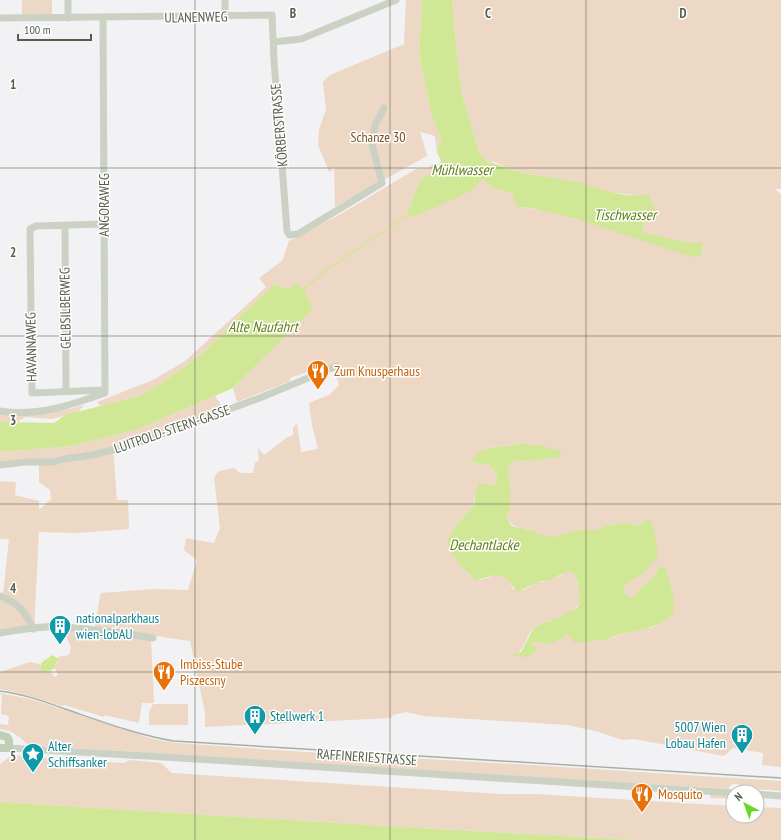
<svg xmlns="http://www.w3.org/2000/svg" width="781" height="840" viewBox="0 0 781 840" font-family="'PT Sans Narrow',sans-serif">
<rect width="100%" height="100%" fill="#f2f2f4"/>
<path fill="#edd7c5" fill-rule="evenodd" d="M22,0H52V15L22,16Z
M406,0H422L419,55L432,117L441,139L437,152L435,136L420,132L427,155V156L335,207L334,166L331,171L329,172L318,145L319,130L326,109L323,82L330,75L404,44Z
M452,0H781V189H775L781,194V767L762,765L763,753L733,748L724,756L634,739L622,740L599,732L567,725L423,716L406,712L393,715L391,718L205,727V712L190,641L95,627L99,601L101,593L155,589L188,590L197,560L184,550L186,538L214,543L220,528L214,477L219,471L234,468L240,473H253L255,463L259,460L258,448L264,455L286,438L293,435V427L297,424L301,452L318,449L312,425L309,403L329,395L339,385L335,372L326,365L290,378V381L237,402L233,388L313,309L290,288L281,287L275,284L239,317L203,353L166,380L140,396L101,406L97,402L153,380L184,362L266,287L259,278L282,261L289,241L339,215L416,169L428,168L435,163L434,172L421,178L406,216H416L433,208L482,179L492,188L512,193L518,207C553,210 588,223 622,233C648,241 675,248 702,255L703,243H691L642,232L645,221L640,196L602,191L578,183L514,171L495,162H487L479,152L462,94L457,54ZM523,443C540,447 546,442 556,458H548L534,461L517,460L508,466C509,480 513,506 506,518L507,521H509L513,525L521,529L533,530L539,534L553,537L580,530H597L605,526L627,523L636,526L645,521L653,522L643,573L629,582L623,588L622,593L630,597L635,596L640,589L656,574L658,568L666,569L674,604V610L666,621L651,628H642L618,635L613,638L599,639L591,641L568,634C556,644 548,644 533,642L530,645L536,648L515,656C525,649 526,634 534,628C537,626 542,622 545,621C547,621 549,622 551,621C561,617 574,612 580,603C580,592 580,582 573,572H566L560,576L543,582H538L524,590L513,589L509,580L503,576L497,574L481,580L471,577L450,552L449,537L457,525L474,505V498L478,488L483,483L492,485L496,484C499,475 494,469 488,464H482L471,462C480,454 487,444 501,447Z
M215,396L221,405L220,410L113,449L117,500H128L129,529L76,533L39,532L34,629L0,633V596L3,594L9,539H0V541V481L16,482L15,495L39,501V510L51,499L50,490L39,482V463L0,467V452L73,446L139,429Z
M84,405L78,412L52,419L25,417L18,422H0V412C28,415 56,413 84,405Z
M67,629L151,640L154,703H142L139,723L105,715L104,717L64,705L62,706L23,694L0,689V672L30,662L40,664V665L45,673L50,671L55,677L58,675L54,667L59,660L58,657L69,655L71,647L67,638L63,636Z
M0,693L34,700L153,739L177,743L305,752L516,764L781,781V791L741,788L738,784H732L728,789L491,775L28,745C20,737 12,730 0,729V724L8,725L9,716L1,714L2,695L0,694Z
M153,704H188V725H149V712Z
M12,755L67,760L70,757L72,760H87L90,759L95,761L124,763L130,760L161,763L172,773L500,794H535L733,806V816H757V807L781,808V840H636L419,828L0,802V764Z
M668,792L703,794V797H668Z
M710,794L733,796V799L710,798Z"/>
<path fill="#d0e795" d="M422,0H452L457,54L462,94L479,152L487,162C497,163 505,168 516,171C535,176 556,178 576,182C599,187 624,200 648,194L658,216L645,221L642,232L691,243H703L702,255L693,257L573,218L531,208L517,207L512,193L492,188L482,179L473,190L416,216H406L421,178L434,172L441,161L437,152L441,139L432,117L419,55Z
M295,283L304,289L313,309L233,388L139,429L73,446L0,452V422L54,423L65,415L140,396L166,380L203,353L239,317L275,284L281,287L290,288Z
M523,443C529,445 534,444 540,445C548,447 550,450 559,450L562,455L556,458H548L534,461L517,460L508,466C509,482 514,504 506,518L512,526L527,530H533L539,534L553,537L580,530H597L605,526L627,523L636,526L645,521L652,520L658,555C653,561 649,568 643,573C635,580 624,581 623,593L630,597L635,596L640,589L656,574L658,568L662,567L666,569C669,580 675,598 674,609C672,627 635,630 620,634C614,636 609,639 603,641L599,639L583,643L574,642L568,634C555,645 548,644 533,642L531,645L537,648L529,657L515,656L512,654L521,652L533,629L545,621L550,622L555,618L560,617L563,614L577,608L580,603L578,581L573,572H566L550,580L538,582L518,592C513,588 512,584 508,580C498,569 486,579 475,580L460,565L450,552L448,542L449,537L457,525L474,505L476,491L478,488V485L479,483C486,483 490,486 496,484C499,475 494,469 488,464H482L470,462C474,459 476,455 479,452C485,449 495,446 501,447Z
M52,655L59,659L55,665V668L50,671L43,673C37,661 44,662 52,655Z
M0,802L419,828L636,840H0Z"/>
<g fill="none" stroke-linecap="round" stroke-linejoin="round">
<path stroke="#d0e795" stroke-width="1.5" d="M304,289L328,269L406,216"/>
<path stroke="#cbd2c4" stroke-width="7" d="M68,0V18
M225,0V16
M0,18L272,15L274,60L287,231L289,235L298,234L382,183L372,144L375,125L384,108
M274,42L301,39L396,0
M104,224L36,226L30,229L32,393L105,390
M65,225L66,391
M0,411C37,417 71,405 105,393L103,18
M0,465L25,462H54L64,459L92,455L121,448L146,440L262,397L337,366
M0,596C20,604 24,611 34,629
M0,633C21,630 43,625 64,627C94,629 123,633 153,638
M9,748L164,757L733,793
M757,794L781,796"/>
<path stroke="#bfceb4" stroke-width="8" d="M0,735L7,737L9,740V748H0"/>
<path stroke="#a9aea5" stroke-width="1.5" d="M0,691C24,694 46,702 68,710C103,722 138,735 174,741L781,778"/>
</g>
<path fill="none" stroke="#545e4b" stroke-width="1" stroke-opacity="0.55" d="M195,0V840M390,0V840M586,0V840M0,168H781M0,336H781M0,504H781M0,672H781"/>
<defs>
<g id="restaurant-pin" transform="scale(1.15)"><path d="M0 17L-7.5 6A9.5 9.5 0 1 1 7.5 6Z" fill="#e8710a" stroke="#fff"/><path d="M-5-6h1v4h1v-4h1v4h1v-4h1v5L-1.5 .5V6h-2V.5L-5-1ZM5-6V6H3V1.5H1.5Q1.5-4 5-6Z" fill="#fff"/></g>
<g id="building-pin" transform="scale(1.15)"><path d="M0 17L-7.5 6A9.5 9.5 0 1 1 7.5 6Z" fill="#0f9aa8" stroke="#fff"/><path d="M-4-6H4V6H1V3H-1V6H-4ZM-2.5-4.3h1.7v1.8h-1.7ZM.8-4.3h1.7v1.8H.8ZM-2.5-1h1.7V.8h-1.7ZM.8-1h1.7V.8H.8Z" fill="#fff"/></g>
<g id="sight-pin" transform="scale(1.15)"><path d="M0 17L-7.5 6A9.5 9.5 0 1 1 7.5 6Z" fill="#0f9aa8" stroke="#fff"/><path d="M0-6L1.8-2.2L6-1.7L2.9 1.2L3.7 5.4L0 3.3L-3.7 5.4L-2.9 1.2L-6-1.7L-1.8-2.2Z" fill="#fff"/></g>
</defs>
<g fill-rule="evenodd">
<use href="#restaurant-pin" x="318" y="371"/>
<use href="#building-pin" x="60" y="626"/>
<use href="#restaurant-pin" x="164" y="672"/>
<use href="#building-pin" x="255" y="716"/>
<use href="#building-pin" x="742" y="735"/>
<use href="#sight-pin" x="33" y="754"/>
<use href="#restaurant-pin" x="642" y="794"/>
</g>
<g text-anchor="middle" dominant-baseline="central" stroke-width="3" stroke-linejoin="round" paint-order="stroke">
<g font-size="14" fill="#545e4b" stroke="#fff">
<text transform="translate(196 17) rotate(-1)">ULANENWEG</text>
<text transform="translate(279 125) rotate(-95)">KÖRBERSTRASSE</text>
<text transform="translate(104 205) rotate(-90)">ANGORAWEG</text>
<text transform="translate(65 308) rotate(-91)">GELBSILBERWEG</text>
<text transform="translate(31 347) rotate(-91)">HAVANNAWEG</text>
<text transform="translate(172 429) rotate(-19)">LUITPOLD-STERN-GASSE</text>
<text transform="translate(367 757) rotate(4)">RAFFINERIESTRASSE</text>
</g>
<g font-size="14" fill="#7c541f" stroke="#fff">
<text x="378" y="137">Schanze 30</text>
</g>
<g font-size="14" fill="#c56008" stroke="#fff" text-anchor="start">
<text x="334" y="371">Zum Knusperhaus</text>
<text x="180" y="664">Imbiss-Stube<tspan x="180" dy="16">Piszecsny</tspan></text>
<text x="658" y="794">Mosquito</text>
</g>
<g font-size="14" fill="#0d838f" stroke="#fff" text-anchor="start">
<text x="76" y="618">nationalparkhaus<tspan x="76" dy="16">wien-lobAU</tspan></text>
<text x="270" y="716">Stellwerk 1</text>
<text x="726" y="727" text-anchor="end">5007 Wien<tspan x="726" dy="16">Lobau Hafen</tspan></text>
<text x="48" y="746">Alter<tspan x="48" dy="16">Schiffsanker</tspan></text>
</g>
<g font-size="15" font-style="italic" fill="#628016" stroke="#fff">
<text x="462" y="169">Mühlwasser</text>
<text x="625" y="214">Tischwasser</text>
<text x="263" y="326">Alte Naufahrt</text>
<text x="484" y="544">Dechantlacke</text>
</g>
</g>
<g font-size="13" text-anchor="middle" font-weight="bold" fill="#545e4b" stroke="#fff" stroke-width="3" stroke-linejoin="round" paint-order="stroke">
<text x="293" y="18">B</text>
<text x="488" y="18">C</text>
<text x="683" y="18">D</text>
<text x="13" y="89">1</text>
<text x="13" y="257">2</text>
<text x="13" y="425">3</text>
<text x="13" y="593">4</text>
<text x="13" y="761">5</text>
</g>
<g transform="translate(745 804) rotate(319)"><circle r="19" fill="#ffffff" stroke="#bbbfb7"/>
<path d="M0-3L7 15L0 10L-7 15Z" fill="#69d828"/>
<text y="-6" font-size="11" font-weight="bold" text-anchor="middle" fill="#545e4b">N</text>
</g>
<path d="M18 34v6h73v-6" fill="none" stroke="#545e4b" stroke-width="2"/>
<text x="24" y="34" font-size="12" fill="#545e4b" stroke="#ffffff" stroke-width="3" paint-order="stroke">100 m</text>
</svg>
